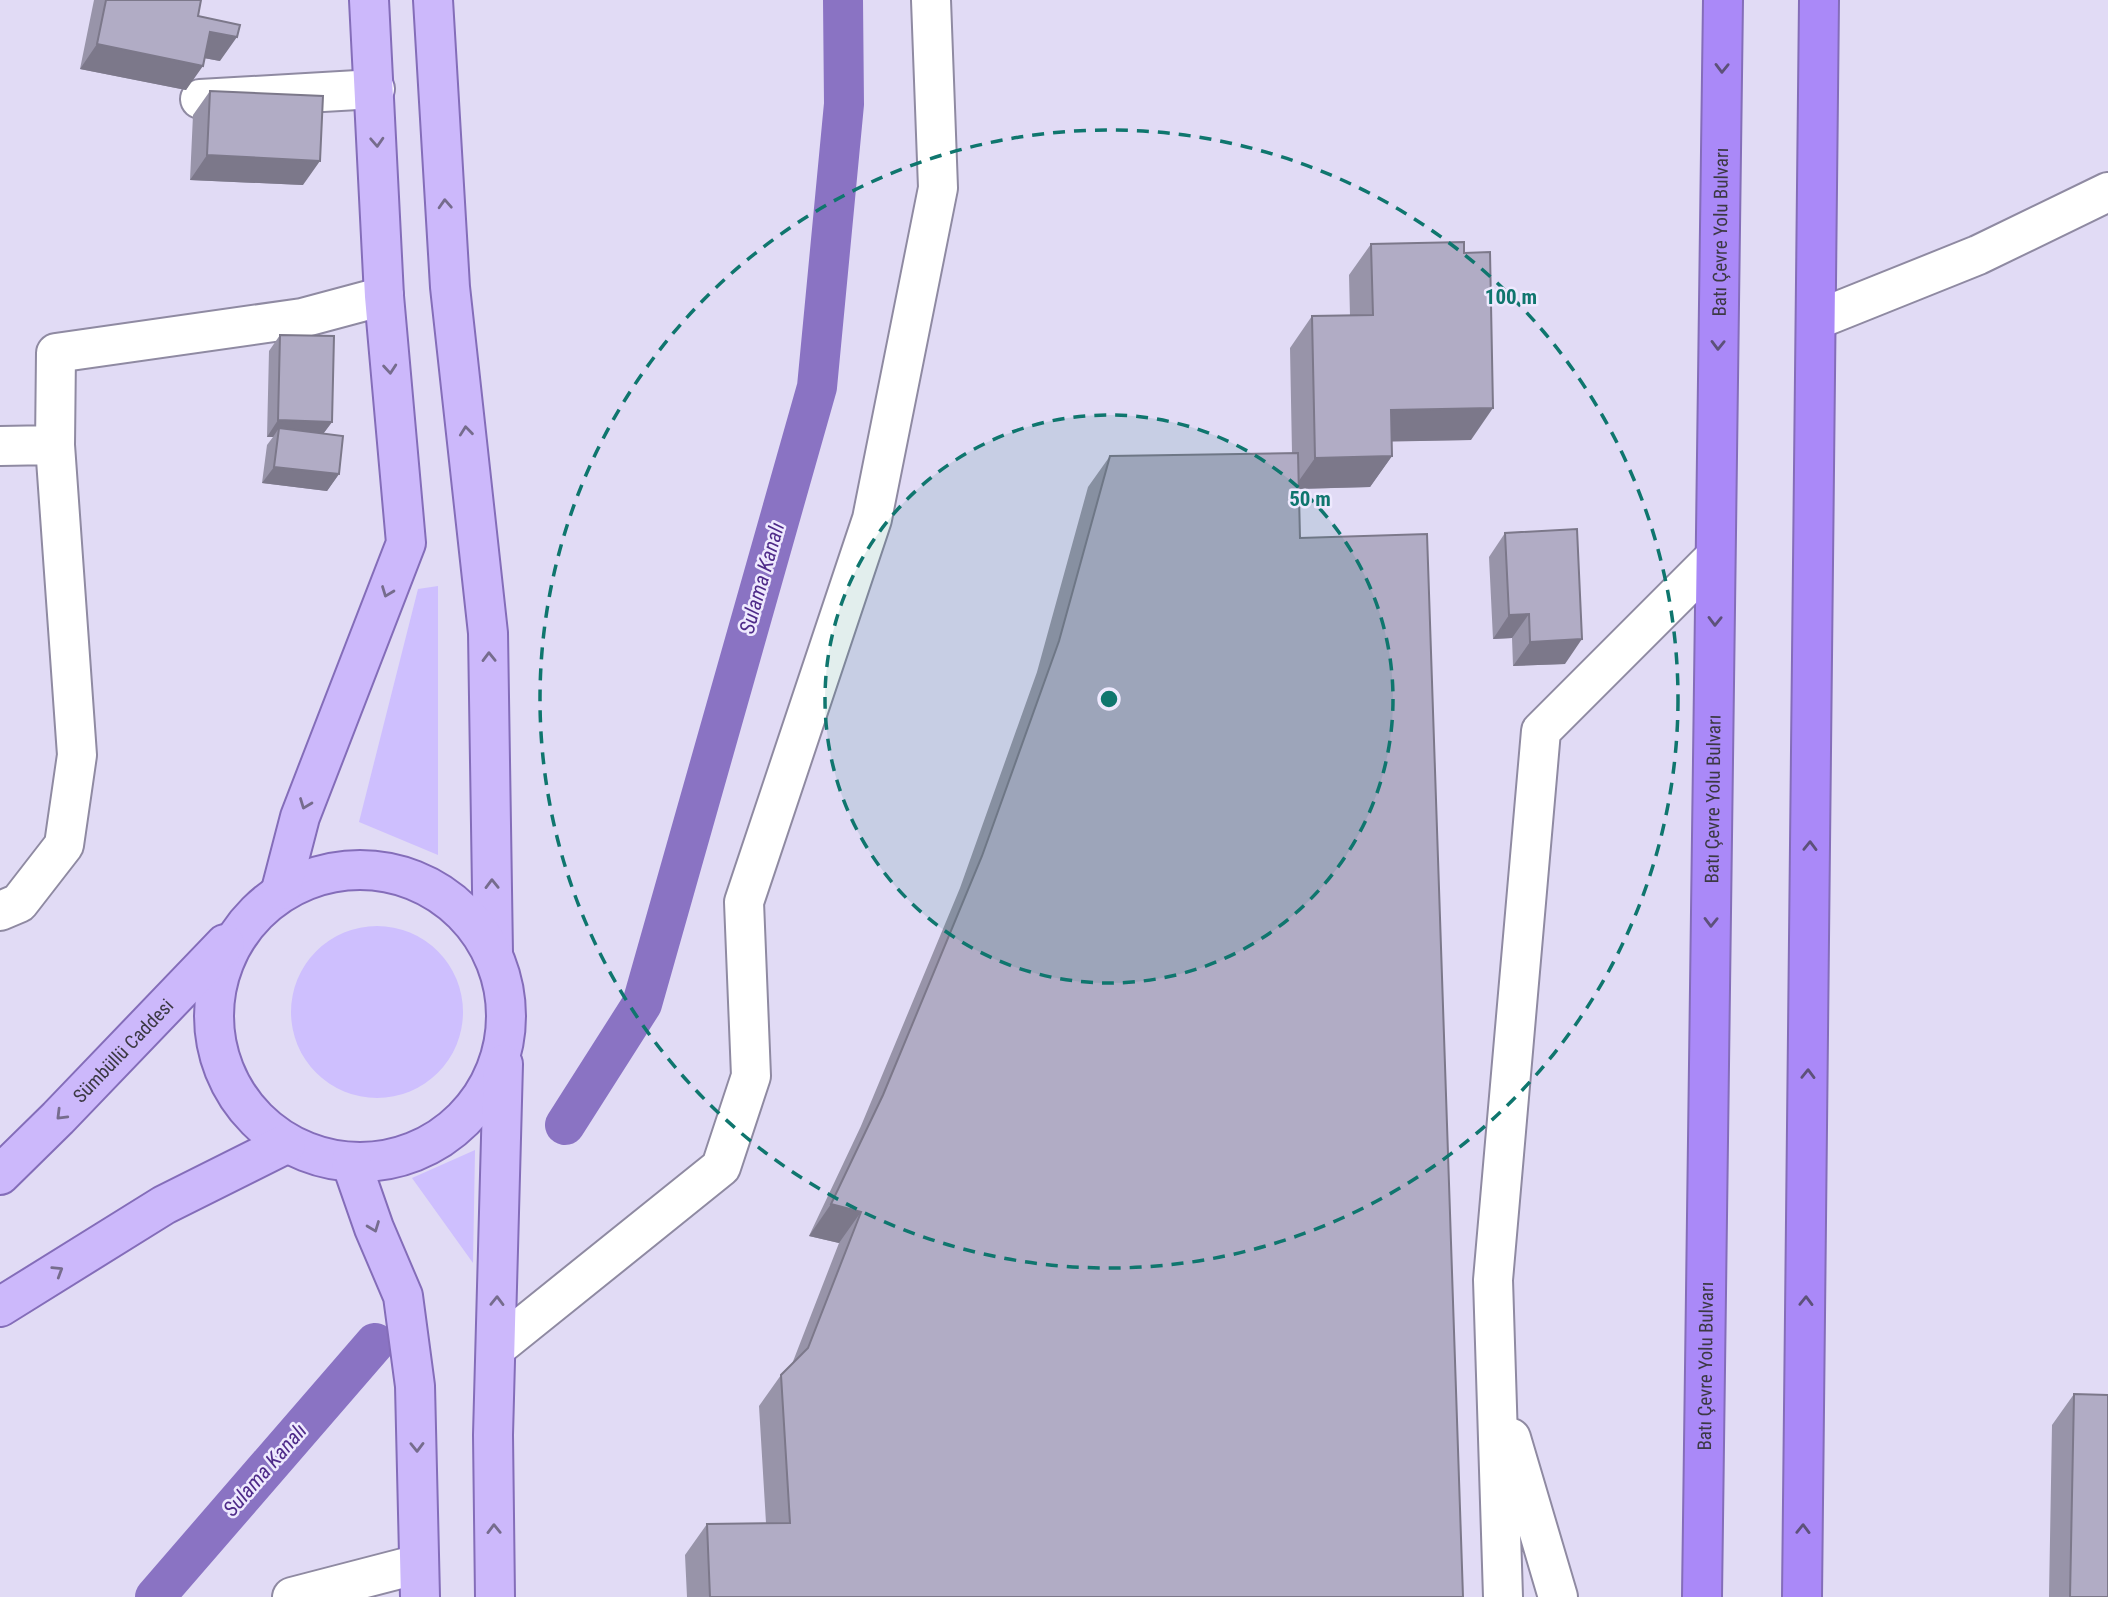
<svg xmlns="http://www.w3.org/2000/svg" width="2108" height="1597" viewBox="0 0 2108 1597" font-family="'Roboto Condensed',sans-serif">
<rect width="100%" height="100%" fill="#e1dbf5"/>
<path fill="#cebffe" d="M438,586V855L359,822L418,589Z
M291 1012a86 86 0 1 1 172 0a86 86 0 1 1-172 0Z
M475,1150V1151L473,1263L412,1178Z"/>
<g fill="none" stroke-linecap="round" stroke-linejoin="round">
<path stroke="#8a73c3" stroke-width="40" d="M565,1125L642,1004L817,387L844,104L843,0
M155,1597L375,1343"/>
<g stroke="#8f8aa2" stroke-width="42">
<path id="minor" d="M200,99L375,89
M1816,320L1978,255L2108,192
M0,446L55,445
M0,911L19,903L64,845L77,755L55,445L56,353L302,318L384,296
M496,1348L721,1167L751,1076L744,902L872,519L938,188L931,0
M1511,1438L1558,1597
M292,1597L419,1564
M1503,1597L1493,1280L1541,731L1715,557"/>
</g>
<g stroke="#846db9" stroke-width="42">
<g id="major">
<path d="M433,0L450,287L488,633L493,953"/>
<circle cx="360" cy="1016" r="146"/>
<path d="M281,890L300,817L406,543L384,296L369,0"/>
<path d="M351,1162L374,1228L403,1296L415,1386L420,1597"/>
<path id="s1" d="M0,1175L58,1118L225,944"/>
<path d="M0,1307L164,1205L286,1144"/>
<path d="M495,1597L493,1435L503,1064"/>
</g>
</g>
<g stroke="#846db9" stroke-width="42">
<g id="highway">
<path id="s2" d="M1702,1597L1723,0"/>
<path d="M1802,1597L1819,0"/>
</g>
</g>
<use href="#minor" stroke="#fff" stroke-width="38"/>
<use href="#major" stroke="#ccb8fb" stroke-width="38"/>
<use href="#highway" stroke="#aa89f8" stroke-width="38"/>
</g>
<path fill="#9894a9" d="M94,0H201L198,16L220,61L204,58L186,90L80,69Z
M210,91L303,185L190,180L193,115Z
M1371,244L1471,440L1392,441V456L1370,487L1299,489L1300,538L1463,1597H687L685,1555L707,1524L766,1523L759,1406L781,1375L792,1364L839,1243L809,1236L861,1126L960,888L1037,672L1088,487L1110,456L1292,453L1290,348L1312,316H1350L1349,275Z
M280,335L332,422L323,434L339,474L327,491L262,483L267,445L273,437H267L269,351Z
M1505,533L1565,664L1513,666L1512,638L1493,639L1489,557Z
M2074,1394L2108,1597H2049L2052,1425Z"/>
<path fill="#7c788a" d="M210,32L237,37L220,61L193,56Z
M97,44L203,66L186,90L80,69Z
M207,155L320,161L303,185L190,180Z
M1493,408L1471,440L1369,442L1391,410Z
M278,420L332,422L320,438L279,428L273,437H267Z
M1392,456L1370,487L1293,489L1315,458Z
M274,467L339,474L327,491L262,483Z
M1529,614L1512,638L1493,639L1509,615Z
M1582,639L1565,664L1513,666L1530,642Z
M831,1204L861,1212L839,1243L809,1236Z"/>
<path fill="#b1acc5" stroke="#7c788a" stroke-width="2" d="M106,0H201L198,16L240,25L237,37L210,32L203,66L97,44Z
M210,91L323,96L320,161L207,155Z
M1464,242V253L1490,252L1493,408L1391,410L1392,456L1315,458L1312,316L1373,315L1371,244Z
M280,335L334,336L332,422L278,420Z
M279,428L343,436L339,474L274,467Z
M1298,453L1300,538L1427,534L1463,1597H710L707,1524L790,1523L781,1375L808,1348L861,1212L831,1204L883,1095L982,856L1059,641L1110,456Z
M1577,529L1582,639L1530,642L1529,614L1509,615L1505,533Z
M2074,1394L2108,1395V1597H2070Z"/>
<defs><path id="oneway-chevron" d="M-2-3.5L2.5 0L-2 3.5" fill="none" stroke-width="1.6" stroke-linecap="round" stroke-linejoin="round" transform="scale(1.75)"/></defs>
<g stroke="#5d517a">
<use href="#oneway-chevron" transform="translate(1722 68) rotate(91)"/>
<use href="#oneway-chevron" transform="translate(1718 345) rotate(91)"/>
<use href="#oneway-chevron" transform="translate(1715 621) rotate(91)"/>
<use href="#oneway-chevron" transform="translate(1810 846) rotate(-89)"/>
<use href="#oneway-chevron" transform="translate(1711 922) rotate(91)"/>
<use href="#oneway-chevron" transform="translate(1808 1074) rotate(-89)"/>
<use href="#oneway-chevron" transform="translate(1806 1301) rotate(-89)"/>
<use href="#oneway-chevron" transform="translate(1803 1529) rotate(-89)"/>
</g>
<g stroke="#766c8d">
<use href="#oneway-chevron" transform="translate(377 142) rotate(87)"/>
<use href="#oneway-chevron" transform="translate(445 204) rotate(-93)"/>
<use href="#oneway-chevron" transform="translate(390 369) rotate(85)"/>
<use href="#oneway-chevron" transform="translate(466 431) rotate(-96)"/>
<use href="#oneway-chevron" transform="translate(387 592) rotate(111)"/>
<use href="#oneway-chevron" transform="translate(489 657) rotate(-91)"/>
<use href="#oneway-chevron" transform="translate(305 804) rotate(111)"/>
<use href="#oneway-chevron" transform="translate(492 884) rotate(-91)"/>
<use href="#oneway-chevron" transform="translate(61 1115) rotate(135)"/>
<use href="#oneway-chevron" transform="translate(374 1227) rotate(69)"/>
<use href="#oneway-chevron" transform="translate(58 1271) rotate(-32)"/>
<use href="#oneway-chevron" transform="translate(497 1301) rotate(-89)"/>
<use href="#oneway-chevron" transform="translate(417 1447) rotate(89)"/>
<use href="#oneway-chevron" transform="translate(494 1529) rotate(-91)"/>
</g>
<circle cx="1109" cy="699" r="284" fill="#0f766e" fill-opacity=".12"/>
<g fill="none" stroke="#0f766e" stroke-width="3.5" stroke-dasharray="12 9">
<circle cx="1109" cy="699" r="284"/>
<circle cx="1109" cy="699" r="569"/>
</g>
<g text-anchor="middle" dominant-baseline="central" stroke-width="5" stroke-linejoin="round" paint-order="stroke">
<g font-size="19" fill="#3c3944" stroke="#eee9fe">
<text stroke="none"><textPath href="#s2" startOffset="1365">Batı Çevre Yolu Bulvarı</textPath></text>
<text stroke="none"><textPath href="#s2" startOffset="798">Batı Çevre Yolu Bulvarı</textPath></text>
<text stroke="none"><textPath href="#s1" startOffset="175">Sümbüllü Caddesi</textPath></text>
<text stroke="none"><textPath href="#s2" startOffset="231">Batı Çevre Yolu Bulvarı</textPath></text>
</g>
<g font-size="21" font-style="italic" fill="#4e2a89" stroke="#eee9fe">
<text transform="translate(762 578) rotate(-74)">Sulama Kanalı</text>
<text transform="translate(265 1470) rotate(-49)">Sulama Kanalı</text>
</g>
</g>
<circle cx="1109" cy="699" r="10" fill="#0f766e" stroke="#eee9fe" stroke-width="3.5"/>
<g font-size="21" text-anchor="middle" font-weight="bold" fill="#0f766e" stroke="#eee9fe" stroke-width="5" stroke-linejoin="round" paint-order="stroke">
<text x="1511" y="304">100 m</text>
<text x="1310" y="506">50 m</text>
</g>
</svg>
